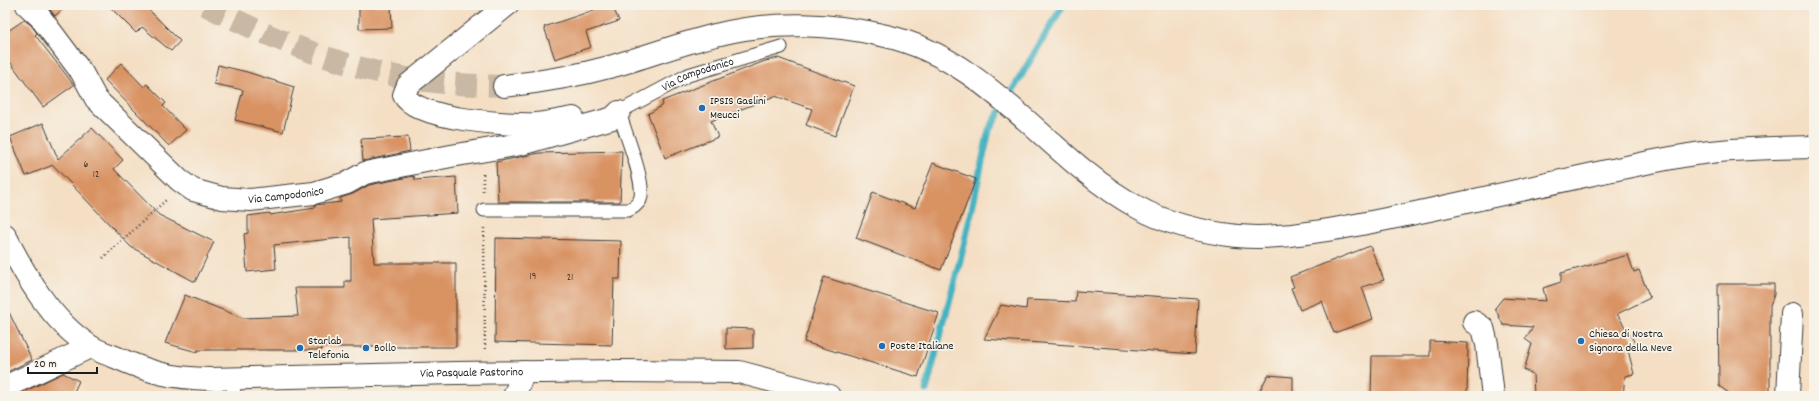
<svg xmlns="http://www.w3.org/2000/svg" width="1819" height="401" viewBox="0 0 1819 401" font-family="Dekko,sans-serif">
<rect width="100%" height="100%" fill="#f7f3e8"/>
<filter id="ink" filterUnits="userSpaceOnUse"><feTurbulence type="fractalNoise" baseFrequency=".025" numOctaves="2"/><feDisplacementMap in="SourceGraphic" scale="8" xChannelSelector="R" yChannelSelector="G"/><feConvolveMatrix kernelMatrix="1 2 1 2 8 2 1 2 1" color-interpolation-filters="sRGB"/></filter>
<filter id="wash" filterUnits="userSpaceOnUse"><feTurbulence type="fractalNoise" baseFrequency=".012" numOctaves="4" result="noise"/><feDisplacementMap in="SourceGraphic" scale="16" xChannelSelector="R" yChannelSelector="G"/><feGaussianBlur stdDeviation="0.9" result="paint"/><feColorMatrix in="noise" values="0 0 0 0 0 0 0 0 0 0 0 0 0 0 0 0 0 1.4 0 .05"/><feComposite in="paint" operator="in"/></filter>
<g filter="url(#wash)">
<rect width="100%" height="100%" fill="#f4dfc5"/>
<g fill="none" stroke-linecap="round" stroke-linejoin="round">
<path stroke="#45b3c2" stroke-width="7" d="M926,390L964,245L989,130L1063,5"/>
</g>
<g id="blocks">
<path fill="#d99363" d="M46,5H67L55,16Z
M108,5H144L180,41L171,51L142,27L136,33Z
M359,5H391L392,28L359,29Z
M609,5H612L619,21L586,32L591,47L555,59L544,27Z
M24,20L31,25L37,33L35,35L74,85L43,107L5,55V33Z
M778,58L854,86L835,136L806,125L812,109L775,96L711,121L718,137L665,158L648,114L663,105L662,101L765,61Z
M121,63L144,87L147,84L166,103L163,106L186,130L169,146L105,80Z
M218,65L247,72L294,87L283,132L235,120L243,90L214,84Z
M43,123L58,159L92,128L123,160L114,169L159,215L214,242L195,282L131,247L53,165L26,176L10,137Z
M408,137L410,151L363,161L361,139Z
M622,151L620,202H498L496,162L539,153Z
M933,163L976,179L941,270L856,238L873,192L915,208Z
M414,176L415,180L456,177L458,213L371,219L374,263H456V347H322V350H198L197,352L165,343L185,295L243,318L298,316L295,288H345V281H351V237L274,245L276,269L247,272L244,234L248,233V216L270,213V215L315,208V205L341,202L340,198L353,194L369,185Z
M496,238L621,241L620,279H614L612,345L495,342Z
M1370,246L1384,280L1362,287L1373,319L1334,333L1322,301L1300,310L1291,288L1294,287L1290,277Z
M1628,255L1634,272L1639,270L1650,298L1617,314L1635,343L1627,346L1634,374L1625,376L1623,396H1534L1533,374L1524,370L1532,344L1525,339L1533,327L1503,325L1495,308L1503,298L1546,301L1543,288L1561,282V273Z
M824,277L939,313L918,377L804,342Z
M1718,284H1774V295L1770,305V396H1733L1719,386Z
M1076,291L1198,299L1195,354L984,339L1001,305L1026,309L1027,300L1075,302Z
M5,304L32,360L5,373Z
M726,328L753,329V348L726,349Z
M1430,341L1468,343L1467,396H1371L1372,356H1430Z
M63,373L79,381L72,396H15Z
M1268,375L1293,377V396H1257Z"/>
</g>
</g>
<g filter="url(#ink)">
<use href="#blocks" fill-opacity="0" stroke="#3c3935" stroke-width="1"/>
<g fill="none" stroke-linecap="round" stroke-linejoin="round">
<path stroke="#c9b8a3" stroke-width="22" stroke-dasharray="22 11" stroke-linecap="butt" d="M205,5C262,34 323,60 386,74C425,83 464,85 504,86"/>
<g stroke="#3c3935" stroke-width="15">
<g id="service">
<path id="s1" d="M484,210H628C633,208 637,205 640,200C647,184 624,131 619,112L688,75L781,47"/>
<path d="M233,396L235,378"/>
</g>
</g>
<g stroke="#3c3935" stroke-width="24">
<g id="minor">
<path id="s2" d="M27,5L40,17L82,73L96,99L179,180L193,190L222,198L250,200L314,193L347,183L365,173L451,156L521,144L613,118L619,112"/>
<path d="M507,5L408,85L404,95C416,120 510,125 536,124C548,123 561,120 573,118"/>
<path d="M1474,322L1483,328L1487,344L1493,396"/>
<path d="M5,387L90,347"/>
<path d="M1788,396L1792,314"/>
</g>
</g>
<g stroke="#3c3935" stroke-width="24">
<g id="secondary">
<path id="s3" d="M5,235C25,276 51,321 90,346C97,351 107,354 115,357C151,373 171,378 210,379L456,373L621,371L739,372L829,396"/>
<path d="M514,396L524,372"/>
</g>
</g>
<g stroke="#3c3935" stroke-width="24">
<path id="motorway" d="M504,86C541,82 577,76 613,66C649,56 684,42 720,34C774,21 833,23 886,36C991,60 1047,158 1137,207C1167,224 1202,232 1237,236C1269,239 1302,234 1334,229C1375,222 1416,213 1457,204C1507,193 1557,182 1607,171C1641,164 1675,156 1710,152C1744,148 1779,148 1814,147"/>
</g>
<path stroke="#3c3935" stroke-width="2.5" stroke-dasharray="1 3" stroke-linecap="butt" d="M483,174V193
M484,228L485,351
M103,258L167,199"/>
<use href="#service" stroke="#fff" stroke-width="13"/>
<use href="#minor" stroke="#fff" stroke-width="22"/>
<use href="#secondary" stroke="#fff" stroke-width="22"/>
<use href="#motorway" stroke="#fff" stroke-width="22"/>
</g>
</g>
<g fill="#1f6fb2" stroke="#f7f3e8" stroke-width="1.5">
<circle cx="702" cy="108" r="4"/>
<circle cx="1581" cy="341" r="4"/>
<circle cx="882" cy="346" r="4"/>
<circle cx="300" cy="348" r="4"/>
<circle cx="366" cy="348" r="4"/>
</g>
<g text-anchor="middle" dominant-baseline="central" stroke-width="3.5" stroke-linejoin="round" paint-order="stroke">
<g font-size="10" fill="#4b3a2e">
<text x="86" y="165">6</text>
<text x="96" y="175">12</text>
<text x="533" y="277">19</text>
<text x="570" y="278">21</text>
</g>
<g font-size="12" fill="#1c1c1c" stroke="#f7f3e8">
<text stroke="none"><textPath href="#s1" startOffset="339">Via Campodonico</textPath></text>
<text stroke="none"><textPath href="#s2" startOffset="345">Via Campodonico</textPath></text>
<text stroke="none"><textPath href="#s3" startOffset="529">Via Pasquale Pastorino</textPath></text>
</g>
<g font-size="12" fill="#1c1c1c" stroke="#f7f3e8" text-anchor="start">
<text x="710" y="101">IPSIS Gaslini<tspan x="710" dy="14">Meucci</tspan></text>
<text x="1589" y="334">Chiesa di Nostra<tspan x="1589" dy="14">Signora della Neve</tspan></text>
<text x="308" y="341">Starlab<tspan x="308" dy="14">Telefonia</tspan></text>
<text x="890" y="346">Poste Italiane</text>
<text x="374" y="348">Bollo</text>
</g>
</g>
<rect width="1819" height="401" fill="none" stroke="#f7f3e8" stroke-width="20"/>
<path d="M28 367v6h69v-6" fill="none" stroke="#1c1c1c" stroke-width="2"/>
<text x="34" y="367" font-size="12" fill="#1c1c1c" stroke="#f7f3e8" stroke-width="3" paint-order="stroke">20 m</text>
</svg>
